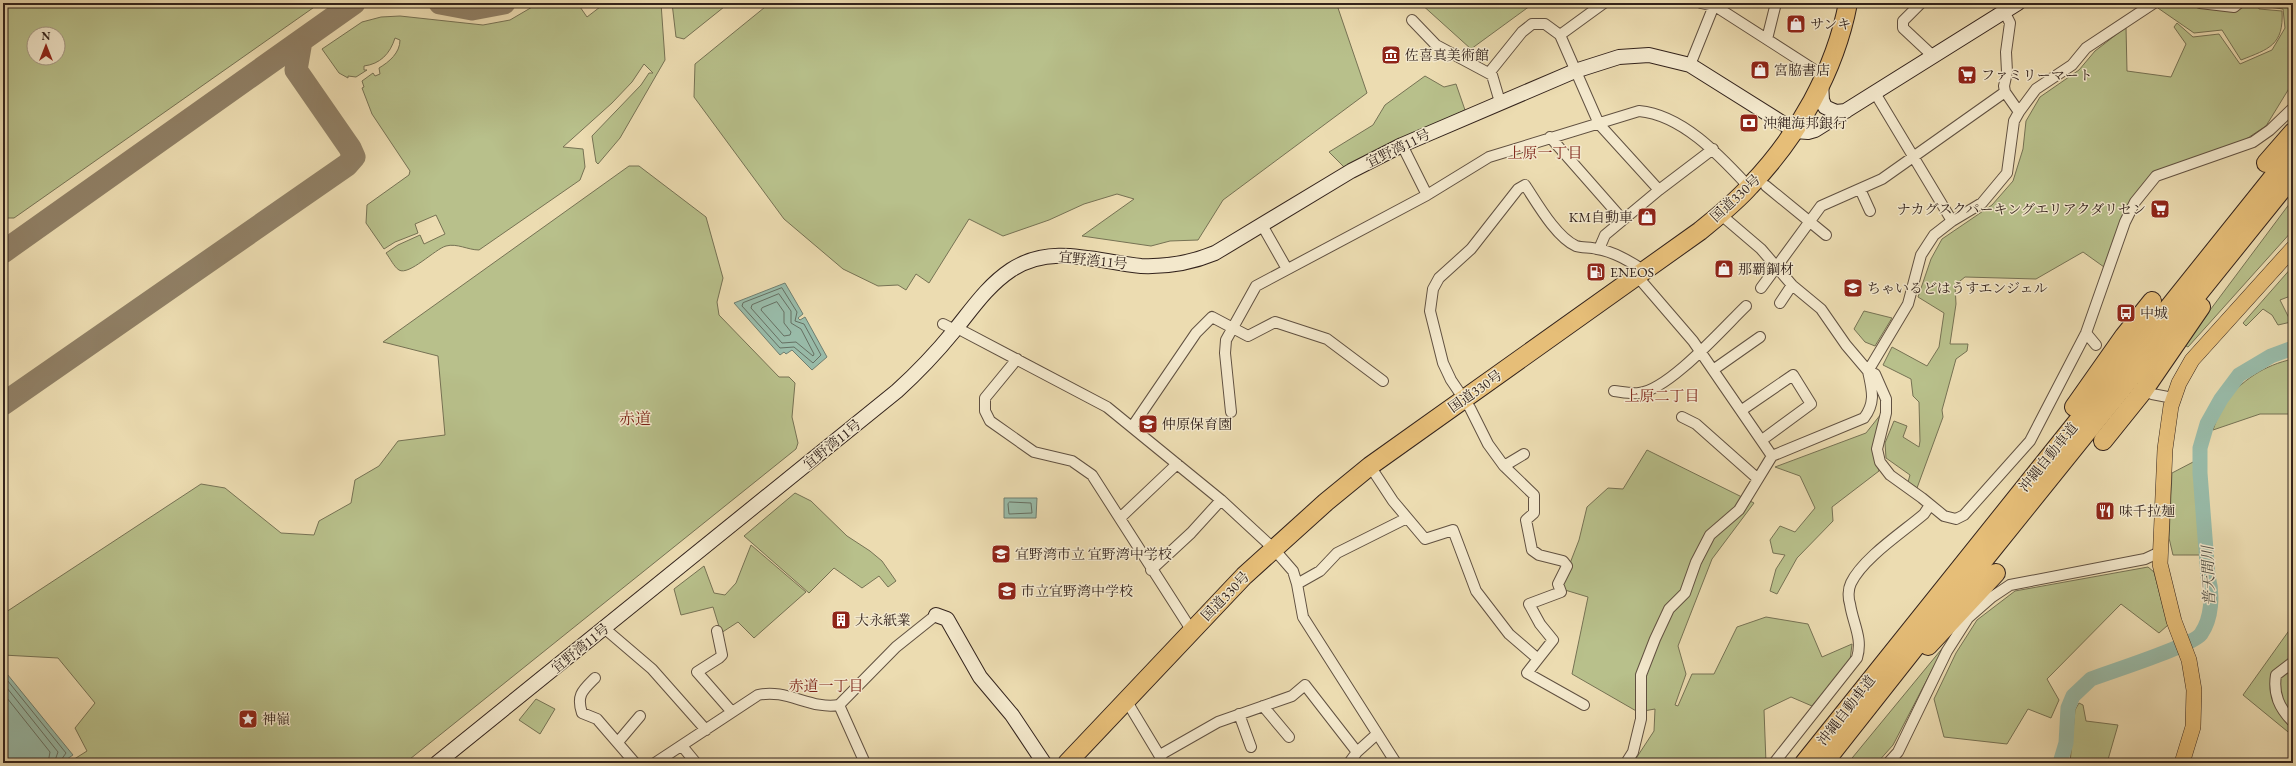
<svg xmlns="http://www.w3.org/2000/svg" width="2296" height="766" viewBox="0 0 2296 766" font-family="'EB Garamond','Noto Serif JP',serif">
<rect width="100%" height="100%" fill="#ecdcb1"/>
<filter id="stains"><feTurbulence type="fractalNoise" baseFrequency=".005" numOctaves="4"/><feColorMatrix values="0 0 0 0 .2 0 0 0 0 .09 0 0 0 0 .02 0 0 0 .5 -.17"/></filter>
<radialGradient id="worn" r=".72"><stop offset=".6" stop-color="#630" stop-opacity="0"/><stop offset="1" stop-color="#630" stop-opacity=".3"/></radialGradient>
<path fill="#b8c08b" stroke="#767254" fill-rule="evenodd" d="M3,3H320L14,218H3ZM34,34H58V58H34Z
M539,3H571L573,6L578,4L587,17L600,7L598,3H661L665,60L620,138L598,164L596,162L592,136L641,85L649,73H653L644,64L632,82L612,103L563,147L583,149L585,167L580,180L479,250C468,250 457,243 446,246C435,249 409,276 399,270C394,267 390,258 386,253L398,245L420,235L424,244L445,234L436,215L415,224L418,233L395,242L384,249L366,223L367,205L409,175L410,171L372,114L362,88L364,87L362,81L373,73L375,76L380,74L379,68C389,62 400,53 400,40L395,38C390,54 380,64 364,66V70H367L356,77L348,76V78L339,73L322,49L362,22L381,17L400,16L483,25L510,20Z
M672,3H729L684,39L676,37Z
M770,3H1345L1338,8L1367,93L1223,200L1198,240L1170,241L1151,246L1082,236L1134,199L1117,194L1084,204L1049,220L1003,236L969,219L929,283L916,274L906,290L898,285L878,286L843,269L784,219L694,97L695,64Z
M1420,3H1534L1471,49Z
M2159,3H2257L2259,9L2282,11C2284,45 2269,49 2241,60L2222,30L2194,33L2155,6Z
M2261,3H2293V82L2266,126L2237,145L2154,172L2104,267L2083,252L2036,279L1965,277L1955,285L1956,304L1950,344H1968L1967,351L1956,359L1942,410L1943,417L1917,488L1908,482L1910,475L1886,458L1885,443L1894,421L1907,426L1903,437L1919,447L1920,441L1919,402L1913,396L1911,379L1883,365L1892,347L1927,366L1939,347L1944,313L1918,297L1931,259L1942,239L1992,205L2013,181L2023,149L2026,121L2040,97L2079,70L2095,51L2126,27L2127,71L2171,77L2186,44L2174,27L2177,23L2193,37L2219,34L2240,64L2272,50L2285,28L2283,9L2262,6Z
M1425,76L1444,87L1456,84L1465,110L1344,167L1329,152L1373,125L1385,105Z
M629,166H639L706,217L723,278L717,302L719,315L779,377H789L795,383L792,417L798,443L796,449L405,763H68L87,751L75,728L95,703L58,658L3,655V614L201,484L225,488L281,533L314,535L319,521L351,503L355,480L379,466L398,441L445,435L438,356L383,342Z
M2293,199V230L2188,347L2184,345Z
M2293,266V295L2280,300L2291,322L2278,325L2272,315L2263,309L2246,326L2243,323Z
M1864,311L1892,318L1875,346L1865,342L1854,329Z
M2293,359V414H2260L2213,430C2216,422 2219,411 2224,404C2241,380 2265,365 2293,359Z
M1881,414L1873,450L1879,471L1832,507L1833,521L1797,558L1777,594L1770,591L1776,569L1785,555L1773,553L1770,540L1780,526L1795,532L1815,508L1800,476L1775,467L1866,433Z
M1647,450L1754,503L1712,559L1678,646L1686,674L1675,705L1678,706L1692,674H1714L1737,627L1766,617L1808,624L1822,657L1852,644L1850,661L1812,706L1791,697L1764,710L1766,763H1633L1654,731L1655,709L1638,712L1572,674L1588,597L1565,590L1562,584L1579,540L1587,507L1608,488L1623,489Z
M2195,461L2202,555H2173L2169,538L2172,473Z
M795,493L811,501L847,536L870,551L882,561L896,581L888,587L879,576L862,588L834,568L809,593L744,536Z
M751,545L806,592L754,638L738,622L721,633L713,607L681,615L674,589L704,566L714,593L725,595L736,583Z
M2148,567L2154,572L2168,625L2159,633L2121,604L2047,679L2059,700L2051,718L2028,709L2007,744L1944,737L1934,699L1956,653L1977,620L2015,591Z
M2293,625V736L2243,695Z
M1945,645L1893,745L1877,763H1848Z
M536,699L555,709L540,734L519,720Z
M2079,703L2083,705L2086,721L2118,725L2107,763H2070L2075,710Z"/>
<path fill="#99bcaa" stroke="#707f71" d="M785,283L803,314L798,318L800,320L805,317L827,357L812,370L792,350L786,354L784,352L780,355L734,303Z
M1004,498H1037L1036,518H1004Z
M3,669L73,755L61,763H3Z"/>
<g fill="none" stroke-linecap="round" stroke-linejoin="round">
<path stroke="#667063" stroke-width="1" d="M782,288L797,312L795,321L804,324L821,355L813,363L794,347L780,348L742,306L743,303Z
M779,294L791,311V323L801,329L814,354L813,356L796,342L782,343L751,308L752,305Z
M777,302L784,312V323L791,332L790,335L784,336L761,310L762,308Z
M1010,502L1031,503L1032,513L1009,514L1008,504Z
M3,675L66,753L59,763
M3,683L58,752L54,763
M3,693L50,752L48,763"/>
<path stroke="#99bcaa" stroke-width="15" d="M2060,763L2066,743L2068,708L2073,696L2091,679C2109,672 2192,646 2201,634C2212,618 2213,594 2208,576L2200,473V448L2207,424L2221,399L2239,375L2271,356L2293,348"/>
<path stroke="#908066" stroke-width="23" d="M440,3L472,9L504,3
M3,252L354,3
M3,404L347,165L354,157L350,148L296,70L301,41"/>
<g stroke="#615141" stroke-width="12">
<path id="street" d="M1604,3L1560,35L1599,124L1659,190
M1701,3L1715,6L1824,76
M1921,3L1903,21V28L1934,57
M2200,3L2234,7L2239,3
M1412,20L1436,45L1492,75L1500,102
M1767,39L1776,3
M1690,65L1715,3
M1489,73L1522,32L1532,24H1545L1560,35
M1875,93L1952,221
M2019,112L2036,89L2072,65L2086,48L2154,3
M1550,137L1623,220
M1402,145L1427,195
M1766,186L1826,235
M1860,189L1870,211
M1720,214L1761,249L1792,285L1821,309L1846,345L1868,371L1875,374L1886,399V413L1877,449L1880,462L1890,475L1922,498L1944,516L1956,519L1964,515L2030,441L2086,333L2125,222L2135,202L2156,176L2253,142L2270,130L2293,108
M1262,225L1287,269
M1599,249L1605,235L1659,190L1713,149
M1637,276L1693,341L1772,456
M1761,288L1821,206L1882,179L2005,92
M1780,303L1792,285
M943,324L955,330
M957,328L1107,407L1221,500L1273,548L1293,571L1297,584L1303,617L1396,763
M2086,333L2096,345
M1017,359L985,398V411L990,421L1034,452L1072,461L1092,475L1192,631
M1713,370L1760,337
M1614,391C1622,392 1631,394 1639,393C1669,390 1723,328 1746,306
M2152,394L2173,398
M1742,410L1793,375L1811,404L1762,440
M1231,412L1225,353L1226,340L1256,286L1427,195L1489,157L1639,111C1683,115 1721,157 1749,187
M1682,417L1696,424L1758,479
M1132,427L1196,333L1212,317L1248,336L1275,322L1327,339L1383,381
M1524,454L1504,466L1488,444L1470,408L1451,380L1443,363L1430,311L1433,289L1439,278L1471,249L1518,189L1525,185C1537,203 1556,237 1576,246C1582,248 1591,247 1597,249C1612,251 1632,262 1644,271
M1370,466L1393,501L1425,539L1453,530L1476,591L1509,634L1538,659L1527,673L1584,705
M1504,466L1534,495V513L1526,520L1532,550L1539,555L1563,561L1567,566L1558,584L1561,592L1529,604L1540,624L1553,640L1538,659
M1120,518L1177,464
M1151,570L1191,533L1221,500
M1297,584L1320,571L1337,553L1407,518
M604,628L652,669L706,730
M717,631L722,655L719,658L697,672L732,712
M2293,662L2276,675C2273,694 2279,708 2293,722
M595,678C583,690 576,695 582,713L597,719L635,763
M1126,700L1164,763
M839,705L865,763
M1263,706L1289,737
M1239,714L1251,747
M618,742L640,716
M682,746L696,763
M1160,755L1218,722L1292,696L1305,685L1357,752
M655,763L758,695C786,688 811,710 839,705L896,647L936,615
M1349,763L1357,752L1377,734
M1626,763L1633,752L1641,719V675L1655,639L1669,609L1685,593L1696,562L1710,535L1739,510L1772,456L1864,418C1876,402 1872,390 1868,371L1908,304L1921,255L1934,235L1952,221L1982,203L2007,173L2014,121L2019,112L2005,92L2004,86L2007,72L2006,52L2010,23L2005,13
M1774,763L1857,658C1863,638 1853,624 1850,604C1848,598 1848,589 1851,583C1863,558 1903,532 1924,514L1930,505
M1888,763L1898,752L1947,651L1968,618L1992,597L2010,585L2145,559L2160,552"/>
</g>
<g stroke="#33231c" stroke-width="16">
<path id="secondary" d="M1821,83L1822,100L1825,107L1836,112L1846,111
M936,615L947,619L980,677L1012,715L1044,763
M437,763L897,391C918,372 936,353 954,331C972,309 987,286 1011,270C1052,243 1097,262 1141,266C1168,267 1191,263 1215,253L1351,171L1402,145L1575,71L1619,57L1649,55L1690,65L1795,131L1808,132L1815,130L2018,3"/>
</g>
<g stroke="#33231c" stroke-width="16">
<path id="primary" d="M2182,763L2193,727L2194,690L2189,660L2174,621L2160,564L2165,449L2171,406L2179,383L2192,360L2293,248"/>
</g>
<g stroke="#33231c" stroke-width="20">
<path id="highway" d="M2266,163L2293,132
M2074,407L2124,336L2152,301
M2103,441L2144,390L2201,307
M1928,646L1996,573
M1067,763L1244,576L1326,502L1370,466L1700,231C1717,217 1735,203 1750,186C1798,136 1835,71 1848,3
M1804,763L2293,152
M1824,763L1988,555L2293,176"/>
</g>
<use href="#street" stroke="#f3e8cc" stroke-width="10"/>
<use href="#secondary" stroke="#f3e8cc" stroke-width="14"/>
<use href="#primary" stroke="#e6be78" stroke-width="15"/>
<use href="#highway" stroke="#e6be78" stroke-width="18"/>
</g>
<defs>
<g id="shop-square" transform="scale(1)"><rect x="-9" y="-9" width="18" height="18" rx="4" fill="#8f2418" stroke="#f3e8cc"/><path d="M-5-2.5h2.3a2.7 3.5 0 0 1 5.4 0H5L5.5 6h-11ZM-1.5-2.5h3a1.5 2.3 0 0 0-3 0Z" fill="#fff"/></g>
<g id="museum-square" transform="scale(1)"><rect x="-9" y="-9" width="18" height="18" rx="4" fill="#8f2418" stroke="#f3e8cc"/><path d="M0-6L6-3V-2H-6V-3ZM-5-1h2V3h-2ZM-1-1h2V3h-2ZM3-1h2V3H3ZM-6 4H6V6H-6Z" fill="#fff"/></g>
<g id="supermarket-square" transform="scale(1)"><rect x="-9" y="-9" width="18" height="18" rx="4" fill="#8f2418" stroke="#f3e8cc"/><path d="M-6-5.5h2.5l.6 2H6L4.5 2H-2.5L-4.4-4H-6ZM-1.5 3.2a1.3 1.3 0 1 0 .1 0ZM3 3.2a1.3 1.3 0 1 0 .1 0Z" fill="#fff"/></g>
<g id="bank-square" transform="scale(1)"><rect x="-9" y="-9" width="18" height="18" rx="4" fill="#8f2418" stroke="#f3e8cc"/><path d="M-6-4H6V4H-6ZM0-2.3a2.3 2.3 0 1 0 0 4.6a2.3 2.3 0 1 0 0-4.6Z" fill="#fff"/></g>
<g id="fuel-square" transform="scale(1)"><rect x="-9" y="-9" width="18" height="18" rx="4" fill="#8f2418" stroke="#f3e8cc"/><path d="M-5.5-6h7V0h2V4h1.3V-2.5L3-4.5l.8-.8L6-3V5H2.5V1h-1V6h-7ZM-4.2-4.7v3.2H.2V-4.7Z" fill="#fff"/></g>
<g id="school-square" transform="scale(1)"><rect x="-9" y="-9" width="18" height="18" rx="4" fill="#8f2418" stroke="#f3e8cc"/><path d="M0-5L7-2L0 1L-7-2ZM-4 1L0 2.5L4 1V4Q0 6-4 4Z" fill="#fff"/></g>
<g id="bus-square" transform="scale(1)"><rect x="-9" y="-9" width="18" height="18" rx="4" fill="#8f2418" stroke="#f3e8cc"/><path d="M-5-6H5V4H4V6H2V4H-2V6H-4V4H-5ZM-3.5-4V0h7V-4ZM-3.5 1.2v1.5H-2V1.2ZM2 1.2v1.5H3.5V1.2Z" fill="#fff"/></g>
<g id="restaurant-square" transform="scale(1)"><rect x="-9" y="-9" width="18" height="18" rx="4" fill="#8f2418" stroke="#f3e8cc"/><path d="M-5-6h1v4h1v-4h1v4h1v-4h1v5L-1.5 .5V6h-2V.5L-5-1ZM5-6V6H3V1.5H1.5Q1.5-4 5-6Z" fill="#fff"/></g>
<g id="building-square" transform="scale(1)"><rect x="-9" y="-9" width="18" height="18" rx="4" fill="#8f2418" stroke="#f3e8cc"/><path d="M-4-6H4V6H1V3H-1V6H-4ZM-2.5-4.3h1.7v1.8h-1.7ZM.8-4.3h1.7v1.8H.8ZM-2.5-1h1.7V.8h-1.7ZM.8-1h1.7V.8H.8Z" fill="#fff"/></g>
<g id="sight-square" transform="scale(1)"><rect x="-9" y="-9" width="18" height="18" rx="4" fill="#8f2418" stroke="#f3e8cc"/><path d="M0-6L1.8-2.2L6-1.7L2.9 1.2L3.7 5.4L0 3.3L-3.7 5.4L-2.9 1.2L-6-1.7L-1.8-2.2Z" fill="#fff"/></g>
</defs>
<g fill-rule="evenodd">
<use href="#shop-square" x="1796" y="24"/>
<use href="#museum-square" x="1391" y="55"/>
<use href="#shop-square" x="1760" y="70"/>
<use href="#supermarket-square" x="1967" y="75"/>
<use href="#bank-square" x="1749" y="123"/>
<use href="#supermarket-square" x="2160" y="209"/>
<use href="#shop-square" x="1647" y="217"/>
<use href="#shop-square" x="1724" y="269"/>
<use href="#fuel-square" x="1596" y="272"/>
<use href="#school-square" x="1853" y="288"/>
<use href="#bus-square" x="2126" y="313"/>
<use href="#school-square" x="1148" y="424"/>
<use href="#restaurant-square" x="2105" y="511"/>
<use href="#school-square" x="1001" y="554"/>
<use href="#school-square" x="1007" y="591"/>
<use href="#building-square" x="841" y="620"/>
<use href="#sight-square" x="248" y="719"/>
</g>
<g text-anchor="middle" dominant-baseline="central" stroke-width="3" stroke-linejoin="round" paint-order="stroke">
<g font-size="14" fill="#33231c" stroke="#f3e8cc" text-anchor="start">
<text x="1810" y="24">サンキ</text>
<text x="1405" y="55">佐喜真美術館</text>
<text x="1774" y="70">宮脇書店</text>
<text x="1981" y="75">ファミリーマート</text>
<text x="1763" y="123">沖縄海邦銀行</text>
<text x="2146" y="209" text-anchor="end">ナカグスクパーキングエリアクダリセン</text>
<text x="1633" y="217" text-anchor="end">KM自動車</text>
<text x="1738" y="269">那覇鋼材</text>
<text x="1610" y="272">ENEOS</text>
<text x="1867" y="288">ちゃいるどはうすエンジェル</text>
<text x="2140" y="313">中城</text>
<text x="1162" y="424">仲原保育園</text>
<text x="2119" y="511">味千拉麺</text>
<text x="1015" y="554">宜野湾市立 宜野湾中学校</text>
<text x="1021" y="591">市立宜野湾中学校</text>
<text x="855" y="620">大永紙業</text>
<text x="262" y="719">神嶺</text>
</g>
<g font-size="14" fill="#33231c" stroke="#f3e8cc">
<text transform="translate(1398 148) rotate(-26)">宜野湾11号</text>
<text transform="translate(1735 198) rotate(-43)">国道330号</text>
<text transform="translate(1093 260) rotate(6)">宜野湾11号</text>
<text transform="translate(1475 391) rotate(-35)">国道330号</text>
<text transform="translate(832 444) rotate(-39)">宜野湾11号</text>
<text transform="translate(2048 457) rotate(-51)">沖縄自動車道</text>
<text transform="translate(1225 596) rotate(-46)">国道330号</text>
<text transform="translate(580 648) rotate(-39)">宜野湾11号</text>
<text transform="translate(1846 710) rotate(-52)">沖縄自動車道</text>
</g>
<g font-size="15" fill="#7a1f14" stroke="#f3e8cc">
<text x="1545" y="152">上原一丁目</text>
<text x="1662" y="395">上原二丁目</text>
<text x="826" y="685">赤道一丁目</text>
</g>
<g font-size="15" font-style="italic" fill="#525147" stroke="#f3e8cc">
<text transform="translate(2208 576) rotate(-92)">普天間川</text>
</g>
<g font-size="16" fill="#7a1f14" stroke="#f3e8cc">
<text x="635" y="418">赤道</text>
</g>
</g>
<rect width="2296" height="766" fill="none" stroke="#ecdcb1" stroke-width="16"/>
<rect x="4" y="4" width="2288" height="758" fill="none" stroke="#33231c" stroke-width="2"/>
<rect x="8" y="8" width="2280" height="750" fill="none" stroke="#33231c"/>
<g transform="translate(46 46)"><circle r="19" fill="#f3e8cc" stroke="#a69986"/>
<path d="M0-3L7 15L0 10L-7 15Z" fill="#8f2418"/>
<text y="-6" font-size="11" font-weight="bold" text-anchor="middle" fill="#33231c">N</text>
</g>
<rect width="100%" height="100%" filter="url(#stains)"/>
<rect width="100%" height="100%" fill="url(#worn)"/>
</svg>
